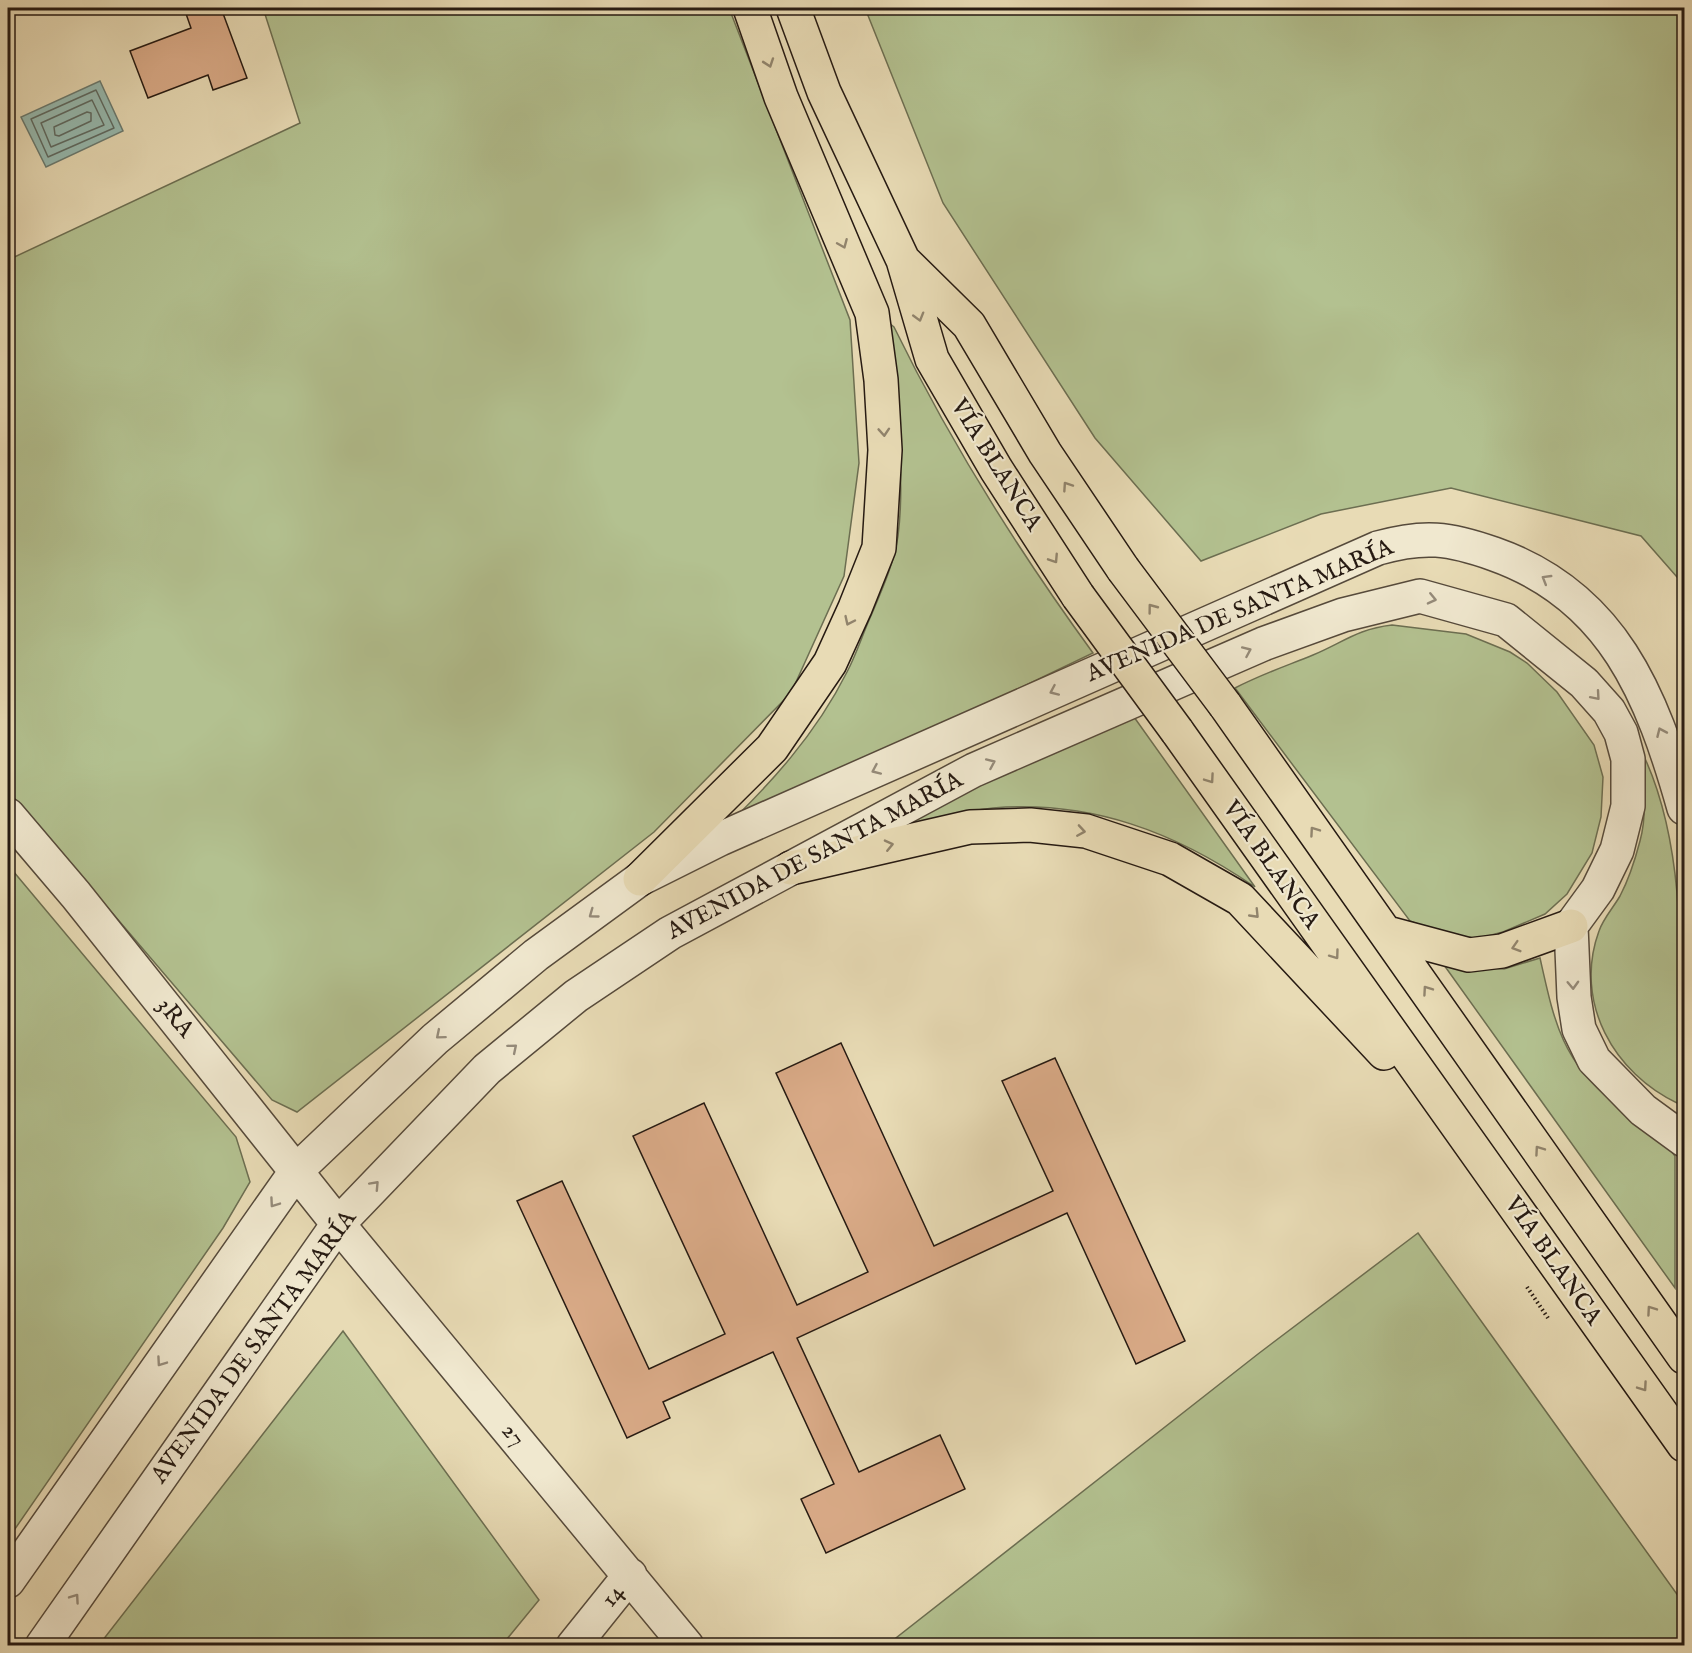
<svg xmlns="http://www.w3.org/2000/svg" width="1692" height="1653" viewBox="0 0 1692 1653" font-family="'IM FELL English',serif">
<rect width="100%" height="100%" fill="#e8dbb5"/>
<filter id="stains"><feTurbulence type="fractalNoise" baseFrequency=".00333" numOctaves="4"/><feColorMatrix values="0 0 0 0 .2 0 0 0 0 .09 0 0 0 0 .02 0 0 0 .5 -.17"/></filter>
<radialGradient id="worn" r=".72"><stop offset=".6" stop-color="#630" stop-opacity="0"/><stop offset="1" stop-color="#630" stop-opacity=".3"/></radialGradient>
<path fill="#b3c190" stroke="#6c6e51" stroke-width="1.5" d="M263,8H729L850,320L859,463L844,576L791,693L654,832L297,1112L272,1100L8,791V260L300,123Z
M865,8H1684V585L1641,536L1451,488L1321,514L1201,561L1095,438L943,203Z
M884,319L894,327C950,442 1018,550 1093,653L720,832C770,785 816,734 847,672C856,655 862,636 870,618C881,592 894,564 898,536C907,464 892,390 884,319Z
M1392,625L1466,634L1510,652L1527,663L1557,692L1594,745L1603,777L1601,817L1592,853L1567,894L1545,914L1503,932L1464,942L1410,921L1235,688C1262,674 1286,666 1313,655C1344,642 1357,629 1392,625Z
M1134,717L1255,887C1175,832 1091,800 993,808C963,811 932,820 903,826L907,818Z
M1641,750C1692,853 1679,991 1679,1104C1614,1074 1573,1002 1599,931C1603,919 1613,908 1620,896C1629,879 1635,860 1640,841C1648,812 1643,780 1641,750Z
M8,865L236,1137L250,1182L223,1228L8,1539Z
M1540,958C1554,1020 1561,1060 1613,1102C1634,1119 1660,1134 1675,1156V1288L1444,965L1504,969Z
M1418,1233L1684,1604V1645H887L1258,1354Z
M343,1331L539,1600L502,1645H99Z"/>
<path fill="#97bbb1" stroke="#6a7b71" stroke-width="1.5" d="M100,81L123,131L46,167L21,117Z"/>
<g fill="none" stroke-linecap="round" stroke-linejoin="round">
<path stroke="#5e6a62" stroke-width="1.5" d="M96,90L114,128L48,157L31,119Z
M92,100L104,125L51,147L41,123Z
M87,112L91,113V121L59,136L55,135L54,127Z"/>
</g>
<path fill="#daab88" stroke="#261a12" stroke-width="1.5" d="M184,8H221L247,78L213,90L208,75L148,98L130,51L191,28Z
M841,1043L934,1246L1053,1191L1002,1081L1055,1058L1185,1341L1136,1364L1067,1213L797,1338L859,1472L940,1435L965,1489L826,1553L801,1499L834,1484L773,1352L663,1402L670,1418L627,1438L517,1201L562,1181L649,1369L725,1334L633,1136L704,1103L797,1305L868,1272L776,1073Z"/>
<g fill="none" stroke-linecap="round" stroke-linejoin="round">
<g stroke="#564a3b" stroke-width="36">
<path id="minor" d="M8,815L76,895L338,1224L687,1646
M8,1581L297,1170L435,1039L536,955L640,879L720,839L1378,548C1424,535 1449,538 1494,554C1613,596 1652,695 1684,808
M42,1646L338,1224L487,1069L576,996L670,933L974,770L1263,644L1343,615L1420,596L1506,620L1584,683L1609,711L1621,733L1628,759V806L1617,850L1598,889L1571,926L1574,997L1579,1029L1594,1060L1643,1110L1684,1140
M573,1646L630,1575"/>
</g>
<g stroke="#261a12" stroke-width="36">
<path id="highway" d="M793,8L824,92L903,260L932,359L996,469L1078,596
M905,262L969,325L1045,453L1123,569
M1225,705L1684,1357
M1177,731L1684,1445
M791,868L970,827L1030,825L1086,831L1170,859L1240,899L1384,1053
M640,879L772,748L830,663L855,608L879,548L885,450L881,380L872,313L781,97L750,8
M1387,933L1469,955L1502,951L1571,926"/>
</g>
<path stroke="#261a12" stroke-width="4" stroke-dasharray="1.5 3" stroke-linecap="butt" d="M1527,1287L1548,1318"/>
<use href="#minor" stroke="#f0e8cf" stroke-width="33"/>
<use href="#highway" stroke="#e8dbb5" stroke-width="33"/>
<g stroke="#261a12" stroke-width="36" stroke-linecap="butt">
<path id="highway-bridge" d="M1123,569L1225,705
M1078,596L1177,731"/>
</g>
<use href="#highway-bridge" stroke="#e8dbb5" stroke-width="33"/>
</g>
<defs><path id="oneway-chevron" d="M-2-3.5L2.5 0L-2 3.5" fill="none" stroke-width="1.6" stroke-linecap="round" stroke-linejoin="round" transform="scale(1.5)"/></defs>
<g stroke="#91846c">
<use href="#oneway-chevron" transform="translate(769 63) rotate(71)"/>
<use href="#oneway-chevron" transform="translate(843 244) rotate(67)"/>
<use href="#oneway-chevron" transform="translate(919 317) rotate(74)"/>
<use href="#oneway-chevron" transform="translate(884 432) rotate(86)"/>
<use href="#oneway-chevron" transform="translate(1067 486) rotate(-124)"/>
<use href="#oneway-chevron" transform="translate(1054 559) rotate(57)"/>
<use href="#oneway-chevron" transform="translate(1152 608) rotate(-127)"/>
<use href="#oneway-chevron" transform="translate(849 621) rotate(115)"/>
<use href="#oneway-chevron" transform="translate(1210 779) rotate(55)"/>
<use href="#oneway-chevron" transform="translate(1081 831) rotate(9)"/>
<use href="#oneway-chevron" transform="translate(1314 831) rotate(-125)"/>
<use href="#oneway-chevron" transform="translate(889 845) rotate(-13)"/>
<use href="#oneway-chevron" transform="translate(1255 914) rotate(46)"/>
<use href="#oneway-chevron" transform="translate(1516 947) rotate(163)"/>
<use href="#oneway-chevron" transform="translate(1335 955) rotate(54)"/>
<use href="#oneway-chevron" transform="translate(1427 990) rotate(-125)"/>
<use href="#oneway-chevron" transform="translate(1539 1150) rotate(-125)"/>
<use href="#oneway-chevron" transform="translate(1651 1310) rotate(-125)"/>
<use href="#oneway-chevron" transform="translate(1643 1387) rotate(55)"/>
</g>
<g stroke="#958b7a">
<use href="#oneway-chevron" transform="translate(1546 579) rotate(-149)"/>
<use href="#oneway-chevron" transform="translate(1432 599) rotate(13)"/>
<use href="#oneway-chevron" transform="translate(1247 651) rotate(-24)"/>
<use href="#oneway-chevron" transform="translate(1054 691) rotate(156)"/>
<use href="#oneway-chevron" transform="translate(1596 696) rotate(49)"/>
<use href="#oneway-chevron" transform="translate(1661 732) rotate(-114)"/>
<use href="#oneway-chevron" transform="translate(991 763) rotate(-24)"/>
<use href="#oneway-chevron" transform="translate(876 770) rotate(156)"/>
<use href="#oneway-chevron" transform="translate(593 914) rotate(144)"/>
<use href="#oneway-chevron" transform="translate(1573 985) rotate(88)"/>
<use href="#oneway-chevron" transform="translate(440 1035) rotate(140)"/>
<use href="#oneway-chevron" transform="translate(513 1048) rotate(-40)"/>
<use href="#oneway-chevron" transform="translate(375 1185) rotate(-47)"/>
<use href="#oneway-chevron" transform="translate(274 1203) rotate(125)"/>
<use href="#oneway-chevron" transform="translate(161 1362) rotate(125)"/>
<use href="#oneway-chevron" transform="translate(75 1598) rotate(-55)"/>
</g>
<g text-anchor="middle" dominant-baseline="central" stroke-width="4.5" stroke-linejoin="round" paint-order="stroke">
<g font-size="24" fill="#261a12" stroke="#f0e8cf">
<text transform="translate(996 465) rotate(58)">VÍA BLANCA</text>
<text transform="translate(1240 611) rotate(-23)">AVENIDA DE SANTA MARÍA</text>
<text transform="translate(815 856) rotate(-28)">AVENIDA DE SANTA MARÍA</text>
<text transform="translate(1271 865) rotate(55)">VÍA BLANCA</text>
<text transform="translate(175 1018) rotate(51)">3RA</text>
<text transform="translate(1553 1261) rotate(55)">VÍA BLANCA</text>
<text transform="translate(254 1347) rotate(-54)">AVENIDA DE SANTA MARÍA</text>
<text transform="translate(513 1435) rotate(50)">27</text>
<text transform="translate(613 1596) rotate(-51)">14</text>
</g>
</g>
<rect width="1692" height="1653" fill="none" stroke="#e8dbb5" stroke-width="30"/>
<rect x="9" y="9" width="1674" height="1635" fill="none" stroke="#261a12" stroke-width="3"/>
<rect x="15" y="15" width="1662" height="1623" fill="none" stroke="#261a12" stroke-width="1.5"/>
<rect width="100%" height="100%" filter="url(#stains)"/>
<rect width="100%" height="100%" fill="url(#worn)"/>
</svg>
